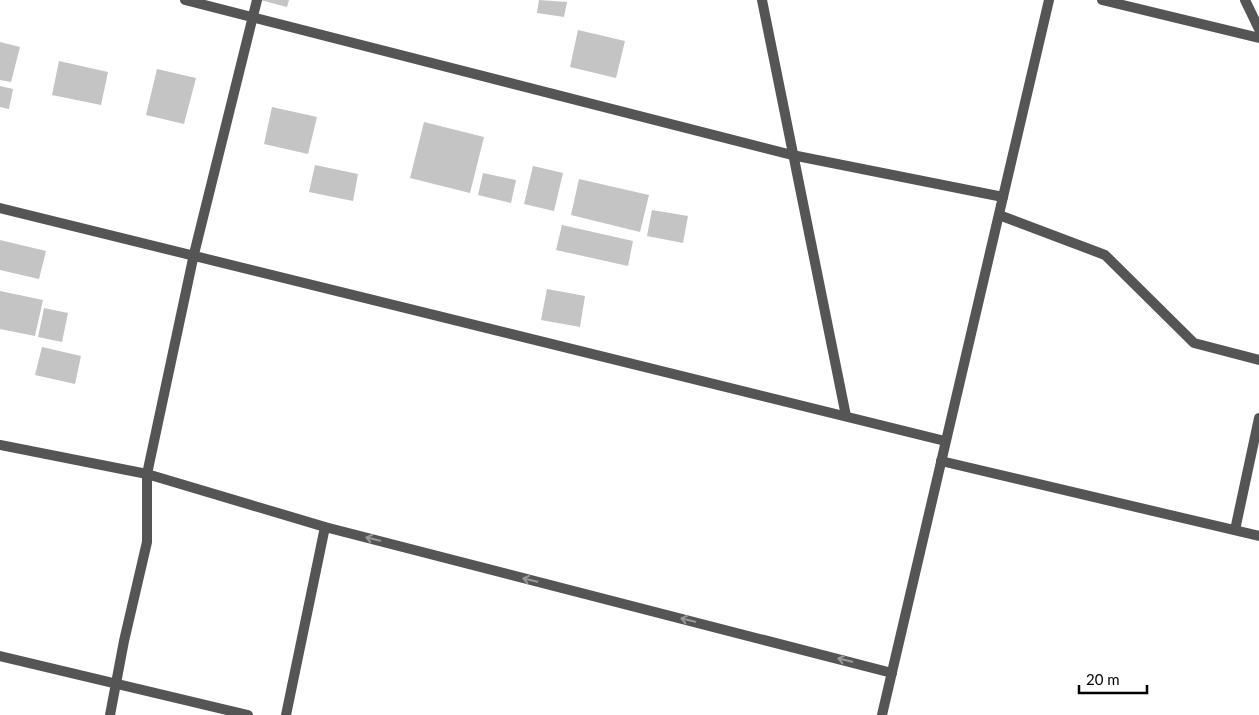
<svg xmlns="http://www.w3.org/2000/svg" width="1259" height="715" viewBox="0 0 1259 715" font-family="Lato,sans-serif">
<rect width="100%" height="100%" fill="#fff"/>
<path fill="#c4c4c4" d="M260,0H289L287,7Z
M539,0L567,2L564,17L537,13Z
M578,30L625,41L616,78L570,67Z
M0,42L20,47L11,82L0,80Z
M59,61L108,72L101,105L52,95Z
M157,69L196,78L184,124L146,115Z
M0,86L13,89L9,109L0,107Z
M272,107L317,117L308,154L264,144Z
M424,122L484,137L470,193L410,178Z
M315,165L358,174L353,201L309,192Z
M533,166L563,173L554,211L524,204Z
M483,173L516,180L511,203L478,195Z
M579,179L649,195L640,232L571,215Z
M652,210L688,216L683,243L647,236Z
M562,225L633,241L628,266L556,250Z
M0,240L46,251L39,279L0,270Z
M547,289L585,296L580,327L541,320Z
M0,291L43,300L35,336L0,329Z
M44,308L68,313L62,342L38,337Z
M42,347L81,356L75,384L35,375Z"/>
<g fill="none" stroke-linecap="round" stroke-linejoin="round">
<path stroke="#555" stroke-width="10" d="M185,0L792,155L1003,197
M762,0L846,416
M1102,0L1259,38
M1245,0L1259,29
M0,208L945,441
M999,215L1105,255L1194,343L1259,360
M0,445L147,474L325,527L892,673
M941,461L1259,536
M1235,530L1259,418
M0,656L248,715
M110,715L124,641L147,542V474L194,254L257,0
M286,715L325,527"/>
<path stroke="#555" stroke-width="10" d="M882,715L1049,0"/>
</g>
<defs><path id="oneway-shaft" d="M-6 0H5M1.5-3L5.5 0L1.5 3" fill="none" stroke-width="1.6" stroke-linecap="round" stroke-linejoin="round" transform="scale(1.25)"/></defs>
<g stroke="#999">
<use href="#oneway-shaft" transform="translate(373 539) rotate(-166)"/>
<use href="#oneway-shaft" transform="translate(530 580) rotate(-166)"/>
<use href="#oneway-shaft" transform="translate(688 620) rotate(-166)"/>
<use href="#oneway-shaft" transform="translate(845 660) rotate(-166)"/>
</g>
<path d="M1079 685v8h68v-8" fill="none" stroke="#000000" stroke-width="2.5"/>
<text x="1086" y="685" font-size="15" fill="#000000" stroke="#ffffff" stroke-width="4" paint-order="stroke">20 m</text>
</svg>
